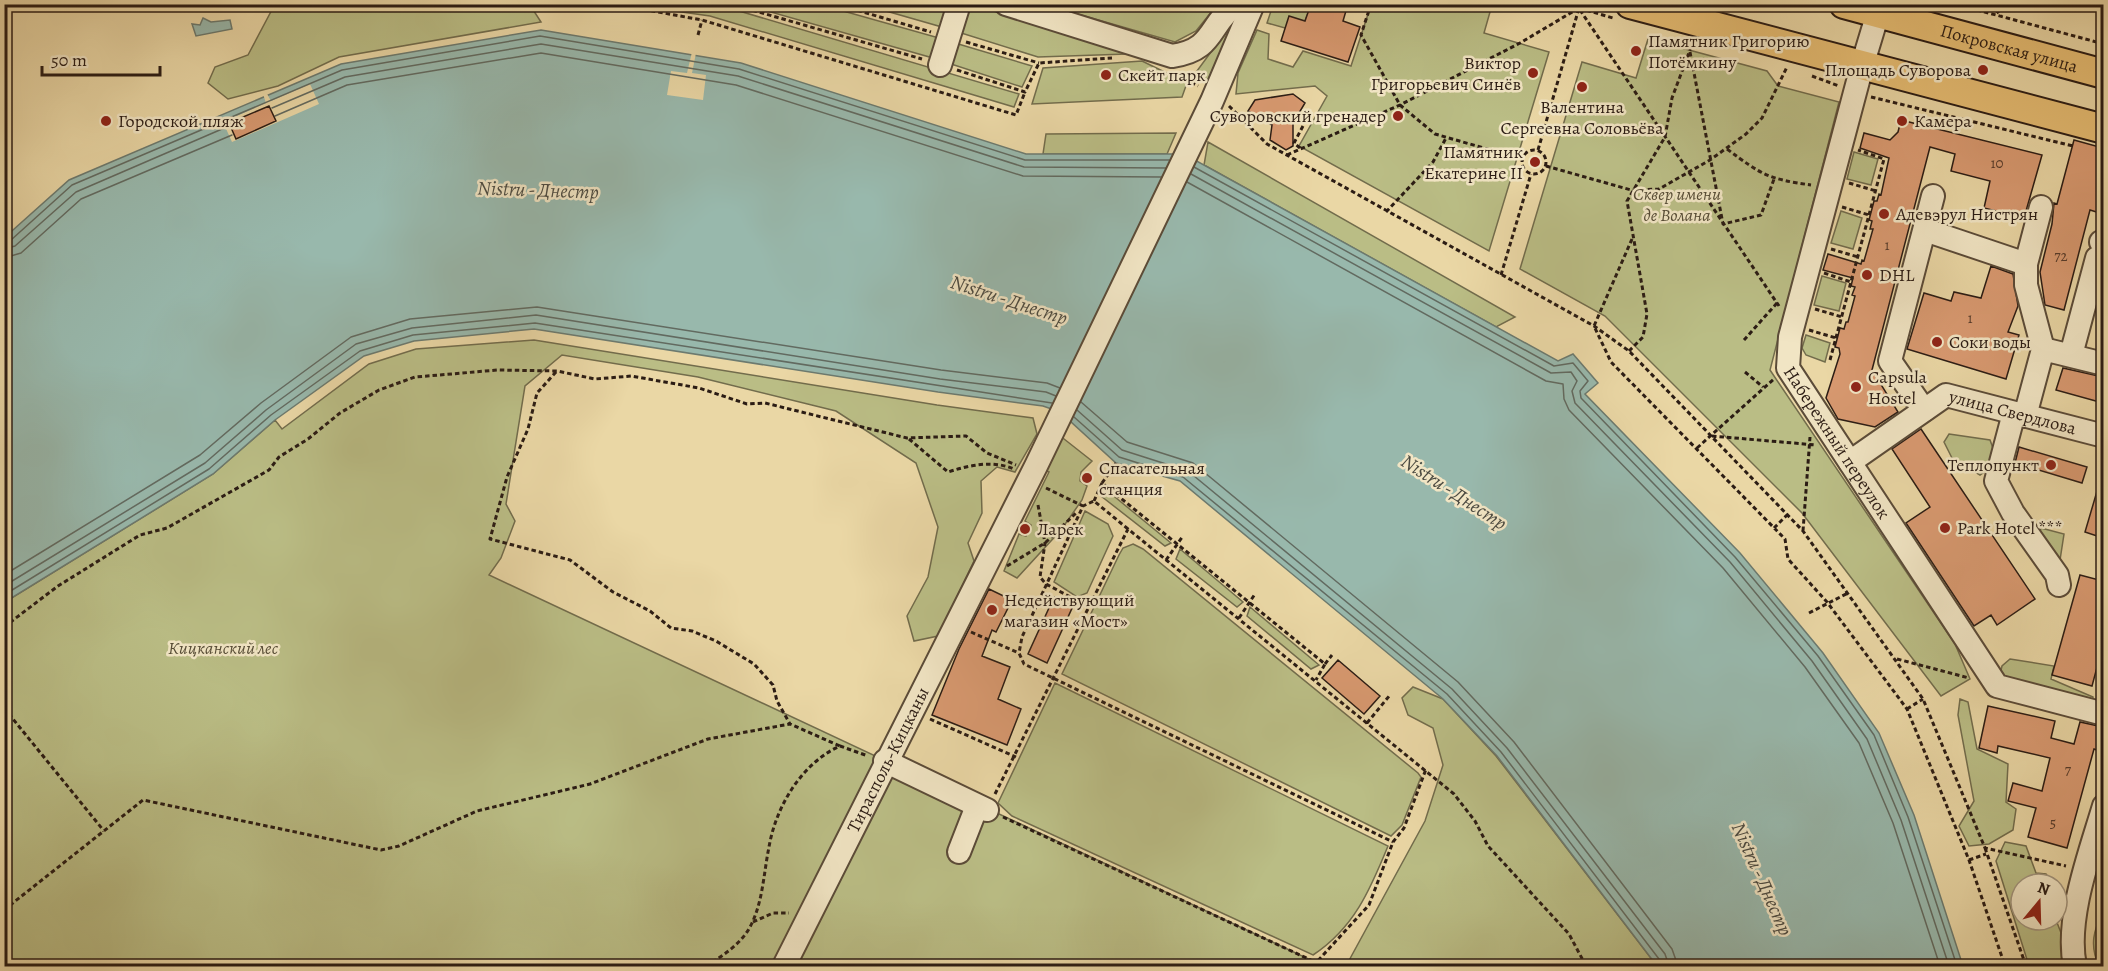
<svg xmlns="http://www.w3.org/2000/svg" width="2108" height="971" viewBox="0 0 2108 971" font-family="Alegreya,serif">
<rect width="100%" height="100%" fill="#ead7a5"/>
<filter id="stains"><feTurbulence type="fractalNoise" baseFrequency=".00333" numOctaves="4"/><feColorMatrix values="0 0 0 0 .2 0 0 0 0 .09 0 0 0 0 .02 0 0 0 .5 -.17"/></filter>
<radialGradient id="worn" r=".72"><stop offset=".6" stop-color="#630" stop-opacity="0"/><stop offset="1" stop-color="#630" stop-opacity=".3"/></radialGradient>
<path fill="#babd85" stroke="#726c4c" stroke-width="1.5" d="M275,4L530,5L541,22L339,57L278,86L228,99L208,83L215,67L248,55Z
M1182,4L1196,8L1198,5H1217L1196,31L1175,42L1046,5Z
M632,5H719L1019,94L1014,107L710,16Z
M746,5H822L939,38L933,58Z
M865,5H951L942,27Z
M967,5H975L1127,54L1038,57L958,32Z
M1273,5H1311L1305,21L1285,28L1267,23Z
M1371,5H1492L1484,33L1549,52L1489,251L1299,146L1327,96L1315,86L1236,94L1238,73L1257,30L1269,34L1268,59L1293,67L1303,51L1351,66Z
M1236,18L1207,82L1194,75Z
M1648,39L1767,71L1778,86L1839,102L1770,370L1955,644L1970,679L1941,696L1802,513L1605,316L1520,269L1582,62L1636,78Z
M955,43L1032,66L1022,87L948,63Z
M1142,61L1187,83L1182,97L1032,104L1043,68Z
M1176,133L1167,154H1043L1046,134Z
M1208,142L1515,317L1496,327L1204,165Z
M1854,152L1878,159L1871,185L1847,179Z
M1841,211L1862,218L1853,249L1831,243Z
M1822,276L1846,283L1839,311L1814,305Z
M1806,335L1830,343L1825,362L1806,355L1802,348Z
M534,340L937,405L1033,418L1037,434L1015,472L997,467L981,481L982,513L968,543L974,561L938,636L914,641L907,616L928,577L938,527L916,463L836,411L698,377L562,355L525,386L506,504L515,521L501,558L489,575L1315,962L1318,966H5V602L213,474L275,420L282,429L369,364L416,349Z
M1949,434L1990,440L1998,462L1980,475L1952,458L1944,442Z
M1059,435L1092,461L1081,472L1080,481L1087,486L1082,500L1061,530L1017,578L1004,571L1019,534L1026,536L1031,525L1025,521L1049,472L1042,469Z
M1104,488L1171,543L1165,546L1101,496Z
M1085,511L1108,524L1113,536L1087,593L1077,597L1054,582Z
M2041,528L2064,534L2060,560L2052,561L2037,543Z
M1133,544L1143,549L1418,773L1421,777L1402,825L1391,836L1062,674L1119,555L1123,548Z
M1180,549L1243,602L1237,607L1176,559Z
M1250,607L1319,665L1311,669L1247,616Z
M2010,659L2054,666L2051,679L2093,697L2092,710L1997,686L2002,666Z
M1055,683L1388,846C1370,890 1354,928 1313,955L1012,816L998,803Z
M1413,687L1443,699L1496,756L1657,966H1346L1425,821L1443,765L1433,728L1408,715L1402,698Z
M1960,699L1968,702L1977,749L2008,764L2006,802L2016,809L2013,830L1989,844L1969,846L1959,826L1974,801L1958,715Z
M2005,842L2026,846L2036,873L2046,874L2053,884H2021V920H2056L2074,966H2029L1996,861Z
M2103,910V966H2099C2089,945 2094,930 2103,910Z"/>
<path fill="#98b8ac" stroke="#6c7a6f" stroke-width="1.5" d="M203,18L211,22L230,20L232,29L196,36L192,24L200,25Z
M541,30L741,63L1026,154H1184L1558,361L1573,354L1598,383L1585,394L1740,553L1823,653L1879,733L1914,815L1963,966H1657L1497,756L1443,699L1180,481L1116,463L1060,412L1043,406L938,392L534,329L414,341L364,356L275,420L213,474L5,602L4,238L69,180L341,64Z"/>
<path fill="#ead7a5" d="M692,52L696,53L692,73L706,75L703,100L667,95L671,71L687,73Z
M310,84L319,104L232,142L223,122L266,103L263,94L266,92L271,101Z"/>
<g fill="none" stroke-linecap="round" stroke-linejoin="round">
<path stroke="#626a60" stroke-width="1.5" d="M272,108L345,77L541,44L738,76L1024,167L1166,168
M275,116L347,85L541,53L736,85L1023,176L1161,177
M1194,167L1554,366L1573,363L1588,381L1580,391L1581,398L1735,557L1818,656L1874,735L1908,817L1957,966
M1191,174L1551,373L1571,372L1577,381L1572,391L1575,403L1730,562L1812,661L1867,739L1901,820L1949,966
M1187,182L1546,381L1563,384L1564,399L1569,410L1723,568L1805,667L1859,743L1893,823L1940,966
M4,242L11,240L72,185L342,70L540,36L739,69L1025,160H1169
M4,249L15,246L76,192L229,126
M4,258L21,253L81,199L232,135
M1081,402L1127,442L1193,463L1458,682L1514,742L1672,949L1678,966
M1077,410L1122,450L1188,471L1452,689L1507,748L1665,954L1669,966
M1074,417L1119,457L1183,477L1447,694L1501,752L1659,959L1662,966
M4,575L200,455L261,403L351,337L410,319L537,307L941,370L1047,383L1060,388
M4,586L205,463L266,410L356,344L412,328L536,315L940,379L1046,392L1056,396
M4,595L209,469L271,415L360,351L413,335L535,323L1052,403"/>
</g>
<path fill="#d89970" stroke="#2b1c14" stroke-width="1.5" d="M1311,4H1348L1343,21L1360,27L1348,62L1281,41L1289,16L1305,21Z
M1293,94L1305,103L1296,118L1293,117V146L1286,150L1270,140L1272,125L1248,111L1255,100Z
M269,106L276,121L236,139L229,123Z
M1901,120L2042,155L2024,218L1984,208L1990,181L1951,171L1955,154L1930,147L1872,370L1898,412L1875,427L1838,419L1826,398L1840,354L1839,348L1835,347L1840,328L1844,329L1846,322H1848L1855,296L1852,295L1855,287L1851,286L1853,278L1823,270L1828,254L1861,264L1862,260L1864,261L1873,229H1870L1872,221L1869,220L1874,201H1877L1879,194L1881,195L1889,158L1860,148L1864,133L1890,140L1898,132Z
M2074,140L2103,148V214L2090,210L2064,310L2045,305L2040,272L2052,224L2054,203L2057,204Z
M1991,266L2013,274L2018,306L2008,332L2019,335L2006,379L1907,349L1924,293L1951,301L1954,292L1981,298Z
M2063,368L2103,377V403L2056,390Z
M1921,429L2035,599L1997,625L1991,615L1974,626L1906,523L1930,507L1892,449Z
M2019,447L2087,467L2082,483L2015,463Z
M2100,481H2103V538L2085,532Z
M2080,575L2103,581V645L2092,686L2052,675Z
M989,589L1012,600L996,632L992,630L982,656L1010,667L998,699L1021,709L1007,745L932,715L959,649Z
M1054,597L1073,606L1047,663L1028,654Z
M1338,660L1380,696L1364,714L1322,678Z
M1988,706L2055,721L2051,738L2074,744L2080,722L2103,727L2100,751L2094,749L2067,848L2028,837L2036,808L2008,801L2013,783L2042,791L2050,758L1998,746L1997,753L1979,748Z"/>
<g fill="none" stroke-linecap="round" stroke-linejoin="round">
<g stroke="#5b4b38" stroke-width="26">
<g id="minor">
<path d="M1006,4L1172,56C1215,50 1208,25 1236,4"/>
<path id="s1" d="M1878,13L1862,66L1790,337L1788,368L1997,686L2104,714"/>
<path d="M940,65L959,4"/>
<path d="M2041,207L2026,264V285L2043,349"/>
<path d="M1925,230L2026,264"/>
<path d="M2101,242H2104"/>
<path d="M2071,355L2097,258"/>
<path d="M1924,410L1890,361L1933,196"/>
<path d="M2014,413L1996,481L2013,513L2057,575L2059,585"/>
<path d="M2025,416L2043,349L2104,364"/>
<path id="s2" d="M1850,462L1946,395L2104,436"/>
<path d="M885,761L987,810"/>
<path d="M959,852L977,806"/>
<path id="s3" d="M784,966L1036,466L1212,101L1253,4"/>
<path d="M2075,966C2065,919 2090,853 2104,806"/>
</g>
</g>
<g stroke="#2b1c14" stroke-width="32">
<g id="major">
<path d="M1630,4L2104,129"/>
<path id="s4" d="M1844,4L2104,74"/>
</g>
</g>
<path stroke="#2b1c14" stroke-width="3" stroke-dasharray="4.5 3" stroke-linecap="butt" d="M614,4L702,20L1016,115L1025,92
M731,4L922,59
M836,4L931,32
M1371,4L1361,35L1400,105L1435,134L1522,159
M1565,4L1613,18
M1955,4L2104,44
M1991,4L2002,17
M1580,10L1779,306
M698,35L702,20
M966,42L1039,63
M1690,52L1723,224L1761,215L1774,179
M957,70L1025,92L1039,63L1112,58
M1178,75L1198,86
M1812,76L1839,86
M1871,97L2073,146
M1229,106L1267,144L1594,326L1629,351L1803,531L1923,699L1985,848L2066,866
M1300,148L1294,143L1303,126
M1727,149C1762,175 1768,179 1811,185
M1522 162a12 12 0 1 1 24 0a12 12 0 1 1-24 0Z
M1538,150L1579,8
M1287,155L1400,105L1520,43L1579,8
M1546,166L1631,190L1659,189L1710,160L1746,134L1762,118L1787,67
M1849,183L1876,191
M1842,207L1869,215
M1386,212L1433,162L1446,138
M1632,239L1594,326L1611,362L1785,539L1788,559L1827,602L1907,709L1969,860L2005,966
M1831,249L1858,257
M1824,273L1851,282
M1501,275L1531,174
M1815,309L1842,317
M1809,330L1836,338
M1744,340L1777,303
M1629,351L1643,337L1647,314L1627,201L1665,137L1672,98L1690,50L1689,42
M1830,360L1884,159L1858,150
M556,372L537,393L528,429L507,477L490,539L570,560L613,592L650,611L671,628L692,631L716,641L754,664L773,685L777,701L790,724
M1745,372L1763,387
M1712,436L1816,445
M909,439L948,472C970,465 993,460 1014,469
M1697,448L1774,379
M1102,483L1116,463
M1046,488L1083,506
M1094,501L1102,483L1325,664L1316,680
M1038,505L1045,543L1040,577L1046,584L1089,607
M1774,528L1788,514
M1128,529L1094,501L1083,506L1022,637L1019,653L1024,664L1393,842
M1803,531L1810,437
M1166,560L1183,536
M1007,566L1045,543L1077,512
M1809,613L1848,593
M1239,618L1255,594
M4,627L58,586L140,535L167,528L269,470L279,457L308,439L340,413L379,390L415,377L498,370L557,371L595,379L631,376L699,388L747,404L765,403L907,438L966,436L987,453L1016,465
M971,632L1019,653
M1897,659L1969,678
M1325,664L1332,655
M4,708L104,831
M1907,709L1923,699
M930,719L1016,757
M1367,723L1390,695
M995,794L1128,529L1454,794L1475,821L1488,846L1569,934L1586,966
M1003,817L1315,962
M1985,848L2026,966
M1969,860L1986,854
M4,910L143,800L381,850L399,846L477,811L590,784L708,739L790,724L840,746
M753,922L773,913H789
M706,966C724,955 743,943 752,923C763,900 764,871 769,847C776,806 802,763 840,746L868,756
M1313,966L1369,905L1393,842L1404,828L1426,769"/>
<use href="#minor" stroke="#f1e5c4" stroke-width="22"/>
<use href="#major" stroke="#e5bc72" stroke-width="28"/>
</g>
<g fill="#8f2418" stroke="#f1e5c4" stroke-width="2">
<circle cx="1636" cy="51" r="6"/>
<circle cx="1983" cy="70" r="6"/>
<circle cx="1533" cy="73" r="6"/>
<circle cx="1106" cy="75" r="6"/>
<circle cx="1582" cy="87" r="6"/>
<circle cx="1398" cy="116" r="6"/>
<circle cx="106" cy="121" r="6"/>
<circle cx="1902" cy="121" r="6"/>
<circle cx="1535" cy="162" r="6"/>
<circle cx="1884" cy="214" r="6"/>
<circle cx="1867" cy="275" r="6"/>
<circle cx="1937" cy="342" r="6"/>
<circle cx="1856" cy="387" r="6"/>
<circle cx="2051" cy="465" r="6"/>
<circle cx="1087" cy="478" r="6"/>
<circle cx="1945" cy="528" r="6"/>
<circle cx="1025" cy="529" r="6"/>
<circle cx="992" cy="610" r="6"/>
</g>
<g text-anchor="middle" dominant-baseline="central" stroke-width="5" stroke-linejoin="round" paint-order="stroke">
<g font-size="15" fill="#563b2b">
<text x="1997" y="163">10</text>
<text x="1887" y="245">1</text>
<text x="2061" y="256">72</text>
<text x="1970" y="318">1</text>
<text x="2068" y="770">7</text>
<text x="2053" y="823">5</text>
</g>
<g font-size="18" fill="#2b1c14" stroke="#f1e5c4" text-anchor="start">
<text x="1648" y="41">Памятник Григорию<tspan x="1648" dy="21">Потёмкину</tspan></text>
<text x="1521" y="63" text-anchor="end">Виктор<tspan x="1521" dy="21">Григорьевич Синёв</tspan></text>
<text x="1971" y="70" text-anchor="end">Площадь Суворова</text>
<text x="1118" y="75">Скейт парк</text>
<text x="1582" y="107" text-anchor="middle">Валентина<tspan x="1582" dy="21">Сергеевна Соловьёва</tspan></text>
<text x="1386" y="116" text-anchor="end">Суворовский гренадер</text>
<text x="118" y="121">Городской пляж</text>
<text x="1914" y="121">Камера</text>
<text x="1523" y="152" text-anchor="end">Памятник<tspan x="1523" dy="21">Екатерине II</tspan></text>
<text x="1896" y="214">Адевэрул Нистрян</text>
<text x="1879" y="275">DHL</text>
<text x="1949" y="342">Соки воды</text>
<text x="1868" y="377">Capsula<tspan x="1868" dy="21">Hostel</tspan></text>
<text x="2039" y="465" text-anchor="end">Теплопункт</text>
<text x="1099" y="468">Спасательная<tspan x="1099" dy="21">станция</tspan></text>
<text x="1957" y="528">Park Hotel ***</text>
<text x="1037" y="529">Ларек</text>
<text x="1004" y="600">Недействующий<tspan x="1004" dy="21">магазин «Мост»</tspan></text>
</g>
<g font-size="18" fill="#2b1c14" stroke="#f1e5c4">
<text stroke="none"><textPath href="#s4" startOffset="171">Покровская улица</textPath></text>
<text stroke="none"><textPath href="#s2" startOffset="186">улица Свердлова</textPath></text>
<text stroke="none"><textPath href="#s1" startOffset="456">Набережный переулок</textPath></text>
<text stroke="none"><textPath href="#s3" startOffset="231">Тирасполь-Кицканы</textPath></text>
</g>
<g font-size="18" font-style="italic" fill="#564c36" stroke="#f1e5c4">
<text x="1677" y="194">Сквер имени<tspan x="1677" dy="21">де Волана</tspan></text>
<text x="223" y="648">Кицканский лес</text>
</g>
<g font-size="20" font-style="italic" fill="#4c4b42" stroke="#f1e5c4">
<text transform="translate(538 190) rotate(2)">Nistru - Днестр</text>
<text transform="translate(1009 300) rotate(18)">Nistru - Днестр</text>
<text transform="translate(1454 492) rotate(33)">Nistru - Днестр</text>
<text transform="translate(1762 879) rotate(66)">Nistru - Днестр</text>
</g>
</g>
<rect width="2108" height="971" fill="none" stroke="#ead7a5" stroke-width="24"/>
<rect x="6" y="6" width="2096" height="959" fill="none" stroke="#2b1c14" stroke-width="3"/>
<rect x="12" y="12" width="2084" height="947" fill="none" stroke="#2b1c14" stroke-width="1.5"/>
<g transform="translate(2039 902) rotate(19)"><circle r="28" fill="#f1e5c4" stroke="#a2957e" stroke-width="1.5"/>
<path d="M0-4.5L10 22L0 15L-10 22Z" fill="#8f2418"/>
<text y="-9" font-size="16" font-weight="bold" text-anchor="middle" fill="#2b1c14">N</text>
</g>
<path d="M42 66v9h118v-9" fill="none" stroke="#2b1c14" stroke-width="3"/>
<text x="51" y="66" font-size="18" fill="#2b1c14" stroke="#f1e5c4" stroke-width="4.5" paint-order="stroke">50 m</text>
<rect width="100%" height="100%" filter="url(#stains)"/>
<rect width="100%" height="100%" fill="url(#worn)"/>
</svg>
